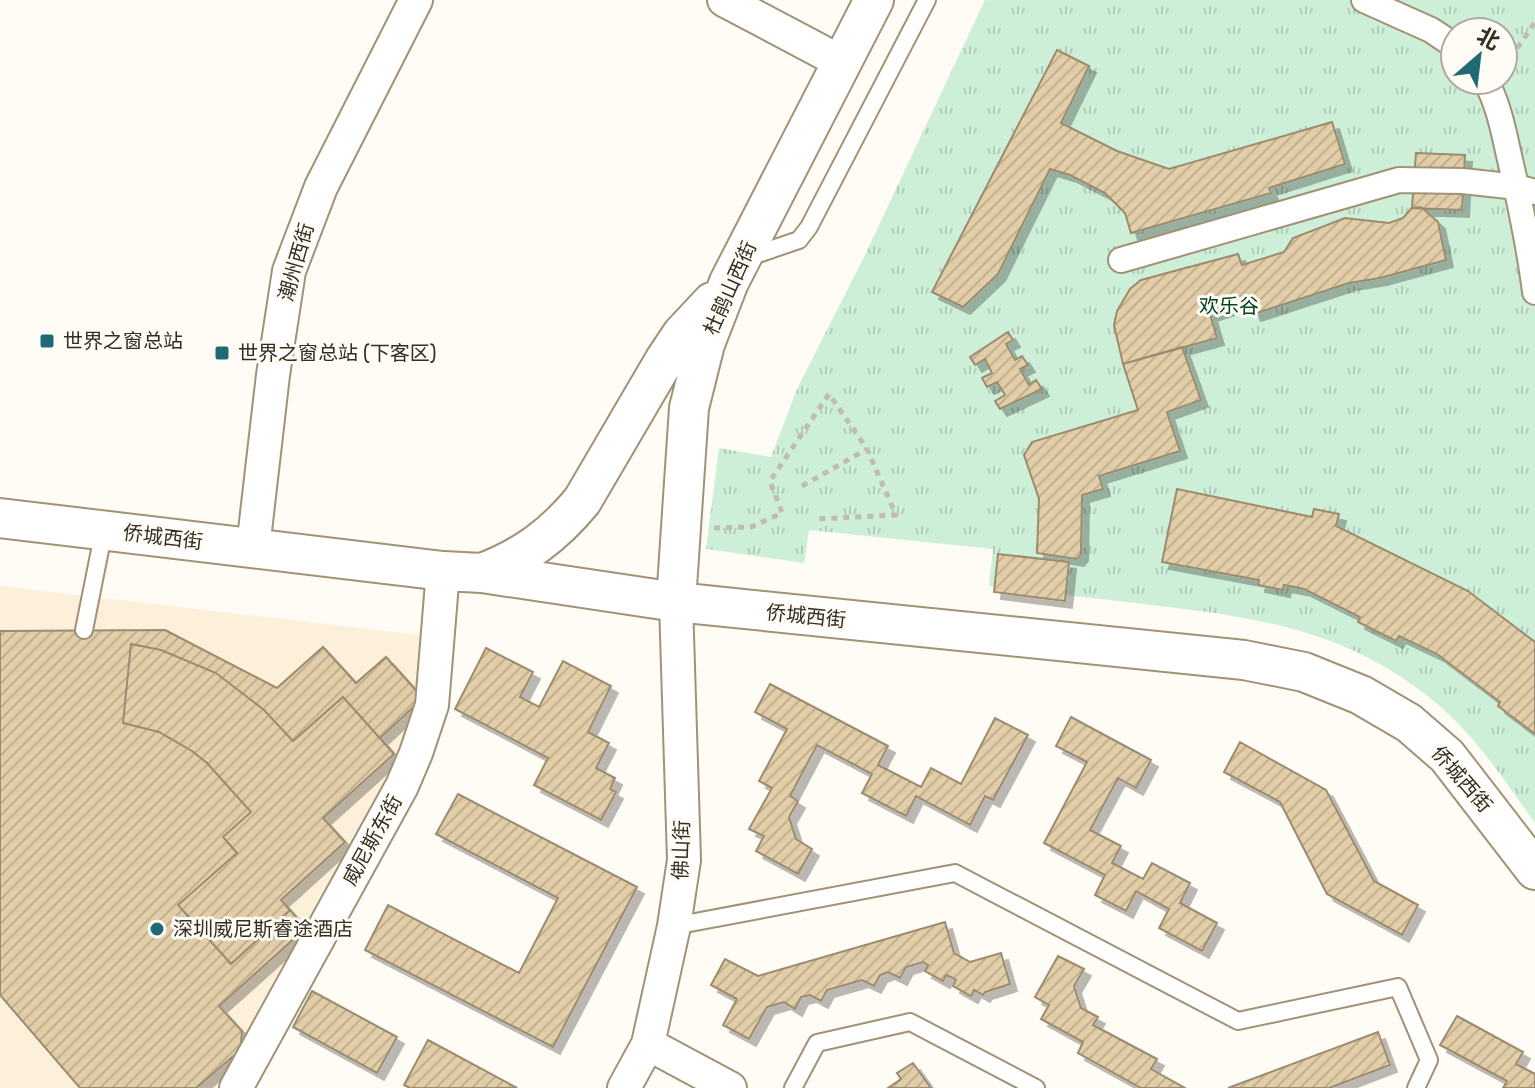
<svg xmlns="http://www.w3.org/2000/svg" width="1535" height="1088" viewBox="0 0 1535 1088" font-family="Rubik,'Noto Sans SC',sans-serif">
<defs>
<pattern id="park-tufts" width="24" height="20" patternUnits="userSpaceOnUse" patternTransform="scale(2)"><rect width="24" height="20" fill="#cdeed7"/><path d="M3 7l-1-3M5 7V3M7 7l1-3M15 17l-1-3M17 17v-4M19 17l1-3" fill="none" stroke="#b1ccb8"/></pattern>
<pattern id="building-hatch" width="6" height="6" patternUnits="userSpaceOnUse" patternTransform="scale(2)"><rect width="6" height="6" fill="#e1cda7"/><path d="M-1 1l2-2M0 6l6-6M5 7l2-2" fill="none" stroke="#c2b08f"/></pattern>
<filter id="shadow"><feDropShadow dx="7" dy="7" stdDeviation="0" flood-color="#0004"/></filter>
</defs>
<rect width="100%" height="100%" fill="#fffbf5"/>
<path fill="#fcf0da" d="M0,586L428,636L422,717L225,1088H0Z"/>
<path fill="url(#park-tufts)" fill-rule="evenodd" d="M985,0H1535V823C1504,780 1476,736 1435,702C1348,630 1260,618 1152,605C1098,599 1044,593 989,586L993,549L809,530L804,563L706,549L719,448L771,457L797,389L864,257ZM1455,32H1503V80H1455Z"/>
<path fill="url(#building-hatch)" stroke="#9b8c70" stroke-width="2" filter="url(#shadow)" d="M1057,50L1089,66L1061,123L1117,151L1169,169L1332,122L1345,164L1269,188L1271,193L1131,233L1125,213L1105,193L1070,175L1050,169L998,274L963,307L932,292Z
M1416,153L1465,155L1462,210L1412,208Z
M1421,207L1438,222L1446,260L1380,278L1349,283L1254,314L1249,301L1210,314L1217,338L1123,364L1114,325L1117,311L1130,289L1141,280L1238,254L1242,265L1284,252L1293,238L1345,218L1389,223L1403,218L1412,208Z
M1008,332L1013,340L1006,344L1015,360L1022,356L1028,365L1020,369L1029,385L1036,380L1042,389L1000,409L995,401L1005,395L997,382L987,387L982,378L992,373L985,359L975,365L970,357Z
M1182,347L1201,400L1167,412L1180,451L1099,476L1103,489L1082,495L1081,554L1077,559L1037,553L1039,499L1024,455L1032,442L1138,410L1123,364Z
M1177,489L1312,517L1314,509L1339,514L1336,526L1468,591L1535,642V734L1498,706L1500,702L1437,654L1399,636L1396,641L1358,622L1360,617L1304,589L1284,585L1283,590L1258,585L1259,580L1162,562Z
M998,554L1069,562L1065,601L994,592Z
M165,630L277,688L323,647L356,683L386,657L423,698L380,738L394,754L323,818L345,842L281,900L306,928L219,1006L242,1031L241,1043L237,1053L196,1088H80L0,995V631Z
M131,644L161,650L216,673L264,710L293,741L343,697L394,754L323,818L345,842L281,900L290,910L231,964L178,905L237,853L223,837L251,812L207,763L192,751L159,732L123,723Z
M486,648L533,672L520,697L539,707L563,661L611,686L588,732L609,743L596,768L615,778L610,789L616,792L601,820L534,785L548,758L455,709Z
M770,684L888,746L878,765L921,787L931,768L961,784L995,718L1028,735L993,800L985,796L970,825L916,796L906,816L862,793L872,774L817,745L790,796L798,801L789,817L796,839L812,849L798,874L756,851L764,836L749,829L772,788L759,781L787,729L755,712Z
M1071,717L1151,760L1136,788L1118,778L1090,830L1121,846L1112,863L1143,879L1152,863L1190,883L1180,903L1217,923L1202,951L1159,928L1169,909L1136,891L1126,911L1095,895L1105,875L1044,843L1087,762L1056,746Z
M1240,742L1326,790L1374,881L1418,905L1402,935L1327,894L1280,802L1224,772Z
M458,794L637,887L553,1047L365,950L388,905L519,973L558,898L436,834Z
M945,922L954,953L970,962L1001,953L1010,984L985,992L983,995L974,990L971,996L953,986L956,980L951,977L946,975L943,981L925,971L928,965L923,962L906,967L900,978L888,972L880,975L874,986L862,980L827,990L821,1001L810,995L801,997L795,1009L784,1002L767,1007L749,1039L723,1025L737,999L711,985L725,959L758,976Z
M1058,956L1084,969L1074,986L1081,1008L1098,1017L1093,1025L1157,1059L1151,1069L1185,1088H1141L1078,1053L1083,1042L1041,1019L1049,1005L1035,997Z
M312,991L397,1037L377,1073L293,1027Z
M1457,1016L1523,1052L1516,1064L1535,1074V1088H1503L1507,1081L1440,1045Z
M1378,1032L1390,1065L1329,1088H1228Z
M428,1040L517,1088H410L404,1085Z
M913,1063L931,1088H888L901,1079L897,1073Z"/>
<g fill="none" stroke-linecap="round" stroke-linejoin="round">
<g stroke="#a19276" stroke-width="20">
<path id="service" d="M746,258L799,240L809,227L927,0
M84,630L104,530
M674,926L955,873L1238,1021L1398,987L1429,1060L1416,1088
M793,1088L817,1043L910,1022L1036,1088"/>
</g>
<g stroke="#a19276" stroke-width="28">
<path id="pedestrian" d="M1364,0L1431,30L1455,46
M1485,80C1497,100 1503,128 1508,151C1519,198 1529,244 1535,292
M1121,260L1399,180L1463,181L1517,187L1535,192"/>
</g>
<g stroke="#a19276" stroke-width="36">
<path id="minor" d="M724,0L841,62
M253,548L273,375L289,271L321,187L416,0
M648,1044L730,1088
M236,1088L402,786L416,753L432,705L443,571
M624,1088L648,1044L674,926L684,860L676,602"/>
</g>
<g stroke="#a19276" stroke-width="42">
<path id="tertiary" d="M0,518L443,571L482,573L676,602L1244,660L1304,672L1361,695L1409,723L1447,756L1535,870
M482,573C524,557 553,536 582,501L664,361L682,334L712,302
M676,602L689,408L705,344L729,282L874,0"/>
</g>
<path stroke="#c0bbb4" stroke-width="5" stroke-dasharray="6 6" stroke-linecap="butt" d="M1504,68L1535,22
M802,486L867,449
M714,528L751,527L782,513L770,481L829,394L867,449L896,515L815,519"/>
<use href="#service" stroke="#fff" stroke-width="16"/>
<use href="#pedestrian" stroke="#fff" stroke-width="24"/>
<use href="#minor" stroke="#fff" stroke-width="32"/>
<use href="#tertiary" stroke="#fff" stroke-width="38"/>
</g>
<g fill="#206a75" stroke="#fffbf5" stroke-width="3">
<rect x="39" y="333" width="16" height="16" rx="4"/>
<rect x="214" y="345" width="16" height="16" rx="4"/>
<circle cx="157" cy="929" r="8"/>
</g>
<g text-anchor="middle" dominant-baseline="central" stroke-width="6" stroke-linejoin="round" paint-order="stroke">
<g font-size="20" fill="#342d22" stroke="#fffbf5">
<text transform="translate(296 262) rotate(-74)">潮州西街</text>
<text transform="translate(730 288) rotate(-66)">杜鹃山西街</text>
<text transform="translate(163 537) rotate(7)">侨城西街</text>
<text transform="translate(806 616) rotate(6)">侨城西街</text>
<text transform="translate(1462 779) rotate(49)">侨城西街</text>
<text transform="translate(372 840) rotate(-61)">威尼斯东街</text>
<text transform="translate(681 850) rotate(-88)">佛山街</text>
</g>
<g font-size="20" fill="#042" stroke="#fffbf5">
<text x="1229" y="306">欢乐谷</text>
</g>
<g font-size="20" fill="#342d22" stroke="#fffbf5" text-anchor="start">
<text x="63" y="341">世界之窗总站</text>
<text x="238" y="353">世界之窗总站 (下客区)</text>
<text x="173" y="929">深圳威尼斯睿途酒店</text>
</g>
</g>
<g transform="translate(1479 56) rotate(28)"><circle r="38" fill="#fffbf5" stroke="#aea9a1" stroke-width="2"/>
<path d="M0-6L14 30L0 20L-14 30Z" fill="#206a75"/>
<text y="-12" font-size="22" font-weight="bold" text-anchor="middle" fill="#342d22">北</text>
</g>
</svg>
